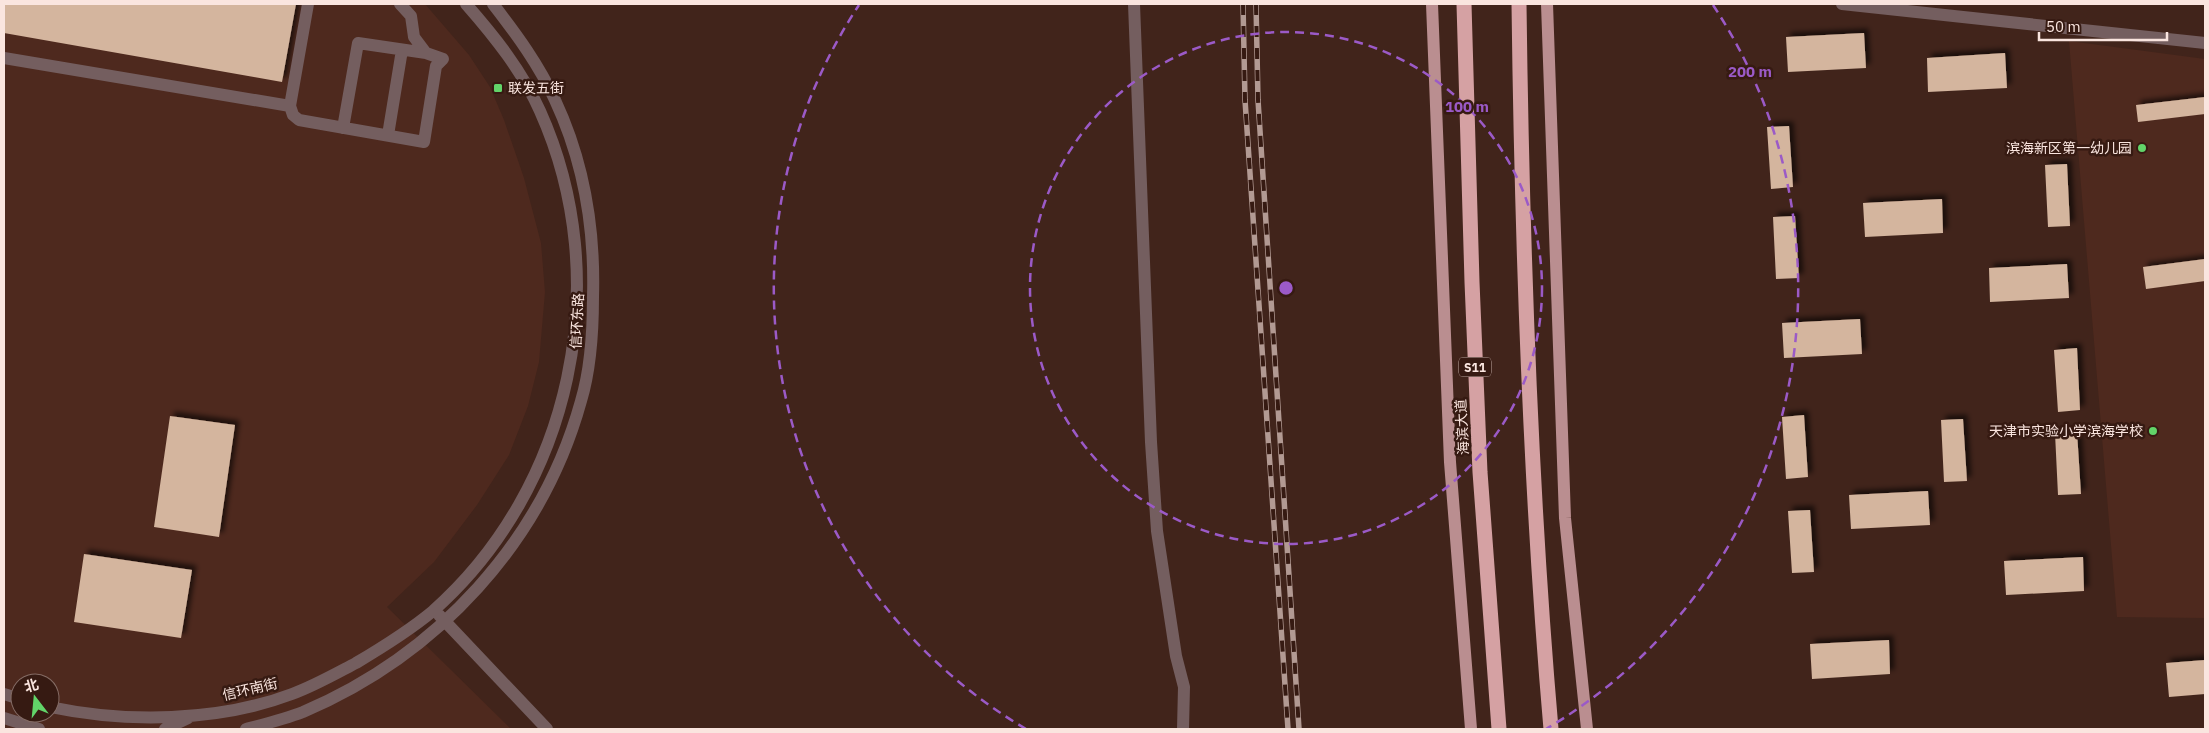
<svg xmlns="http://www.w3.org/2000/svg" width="2209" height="733" viewBox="0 0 2209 733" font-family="'IBM Plex Sans','Noto Sans SC',sans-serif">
<defs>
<filter id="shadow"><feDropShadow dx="4.5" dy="-4.5" stdDeviation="2.5" flood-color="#0009"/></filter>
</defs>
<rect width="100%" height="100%" fill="#41241b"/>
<path fill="#4e291e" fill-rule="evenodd" d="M4,4H425L469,55L490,87L504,120L524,178L541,243L545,292L539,362L528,406L509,455L477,505L434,562L387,607L511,729H4ZM20,683H50V713H20Z
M2069,41L2205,59V618L2117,617Z"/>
<path fill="#d4b59e" filter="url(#shadow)" d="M4,4H296L282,82L4,33Z
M1864,33L1866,68L1788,72L1786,37Z
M2005,53L2007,88L1928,92L1927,58Z
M2205,97V114L2138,122L2136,105Z
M1789,126L1793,187L1771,189L1767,127Z
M2067,164L2070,226L2048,227L2045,165Z
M1942,199L1943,233L1865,237L1863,203Z
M1795,216L1799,278L1776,279L1773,217Z
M2205,259V281L2146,289L2143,267Z
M2067,264L2069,298L1990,302L1989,268Z
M1860,319L1862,354L1784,358L1782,323Z
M2077,348L2080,410L2058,412L2054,350Z
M1804,415L1808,477L1786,479L1782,417Z
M170,416L235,425L219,537L154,527Z
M1963,419L1967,481L1944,482L1941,420Z
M2077,432L2081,494L2058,495L2055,433Z
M1928,491L1930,525L1851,529L1849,495Z
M1810,510L1814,572L1792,573L1788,511Z
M84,554L192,570L181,638L74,622Z
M2083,557L2084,591L2006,595L2004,561Z
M1889,640L1890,674L1812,679L1810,644Z
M2205,660V694L2169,697L2166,663Z"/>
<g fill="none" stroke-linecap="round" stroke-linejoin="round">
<path stroke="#745e5f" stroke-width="12" d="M308,4L290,106L293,115L299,120L424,142L436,66L443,59L426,53L358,43L343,128
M400,4L411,16L414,37L426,53
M1134,4L1151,442L1157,531L1176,656L1184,687L1183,729
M1842,4L2205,43
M4,58L290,106
M388,135L402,50
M439,615L547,729
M4,694L20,699
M50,707C126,723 218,722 292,694C314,686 335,674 356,663C383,647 409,631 433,611C572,488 616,280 540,111C522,71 495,37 466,4
M4,718L39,729
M165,729L188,718
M246,729C265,724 285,719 303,712C437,655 542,542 581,401C591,368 593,331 593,297C595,229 584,162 555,100C539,65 517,35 493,4"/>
<path stroke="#ba8e90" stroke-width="12" d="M1432,4L1450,462L1471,729
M1547,4L1565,518L1587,729"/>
<path stroke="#d5a1a3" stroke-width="15" d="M1464,4L1472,282L1480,472L1499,729
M1519,4C1522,246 1530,488 1551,729"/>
<g stroke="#b29a93" stroke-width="5.5">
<path id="rail" d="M1243,4L1245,100L1288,729
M1256,4L1258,100L1299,729"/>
</g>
<use href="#rail" stroke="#361a12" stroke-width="4" stroke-dasharray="11" stroke-linecap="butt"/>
</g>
<g fill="none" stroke="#9b5ac7" stroke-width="2.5" stroke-dasharray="9 6">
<circle cx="1286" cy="288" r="256"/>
<path d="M1026 729A512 512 0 0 1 859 5M1713 5A512 512 0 0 1 1546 729"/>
</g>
<g fill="#62d469" stroke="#361a12" stroke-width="2">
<rect x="493" y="83" width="10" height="10" rx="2.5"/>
<circle cx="2142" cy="148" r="5"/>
<circle cx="2153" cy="431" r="5"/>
</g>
<g text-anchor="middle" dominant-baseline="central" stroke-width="5" stroke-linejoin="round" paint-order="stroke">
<rect fill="#361a12" stroke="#bfa8a2" stroke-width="1" x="1459" y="357.5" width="32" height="19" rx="4"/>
<g font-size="12" font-weight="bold" fill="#fae5df">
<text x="1475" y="367">S11</text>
</g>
<g font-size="14" fill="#fae5df" stroke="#361a12" text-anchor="end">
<text x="508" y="88" text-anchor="start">联发五街</text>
<text x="2132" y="148">滨海新区第一幼儿园</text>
<text x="2143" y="431">天津市实验小学滨海学校</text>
</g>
<g font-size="14" fill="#fae5df" stroke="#361a12">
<text transform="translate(577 321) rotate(-87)">信环东路</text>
<text transform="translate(1462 427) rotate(-93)">海滨大道</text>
<text transform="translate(250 689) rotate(-13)">信环南街</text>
</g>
</g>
<circle cx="1286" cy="288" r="8" fill="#9b5ac7" stroke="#361a12" stroke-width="2.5"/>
<g font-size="15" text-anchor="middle" font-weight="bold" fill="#9b5ac7" stroke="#361a12" stroke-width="5" stroke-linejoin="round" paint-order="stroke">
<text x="1750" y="77">200 m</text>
<text x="1467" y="112">100 m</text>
</g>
<rect width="2209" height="733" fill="none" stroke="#fae5df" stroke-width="10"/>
<g transform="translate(35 698) rotate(344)"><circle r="24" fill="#361a12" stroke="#846b64"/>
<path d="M0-4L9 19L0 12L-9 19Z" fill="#62d469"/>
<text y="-8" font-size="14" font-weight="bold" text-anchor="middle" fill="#fae5df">北</text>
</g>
<path d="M2039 32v8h128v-8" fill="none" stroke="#fae5df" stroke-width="2.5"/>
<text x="2046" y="32" font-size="15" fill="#fae5df" stroke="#361a12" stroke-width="4" paint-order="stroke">50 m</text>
</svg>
